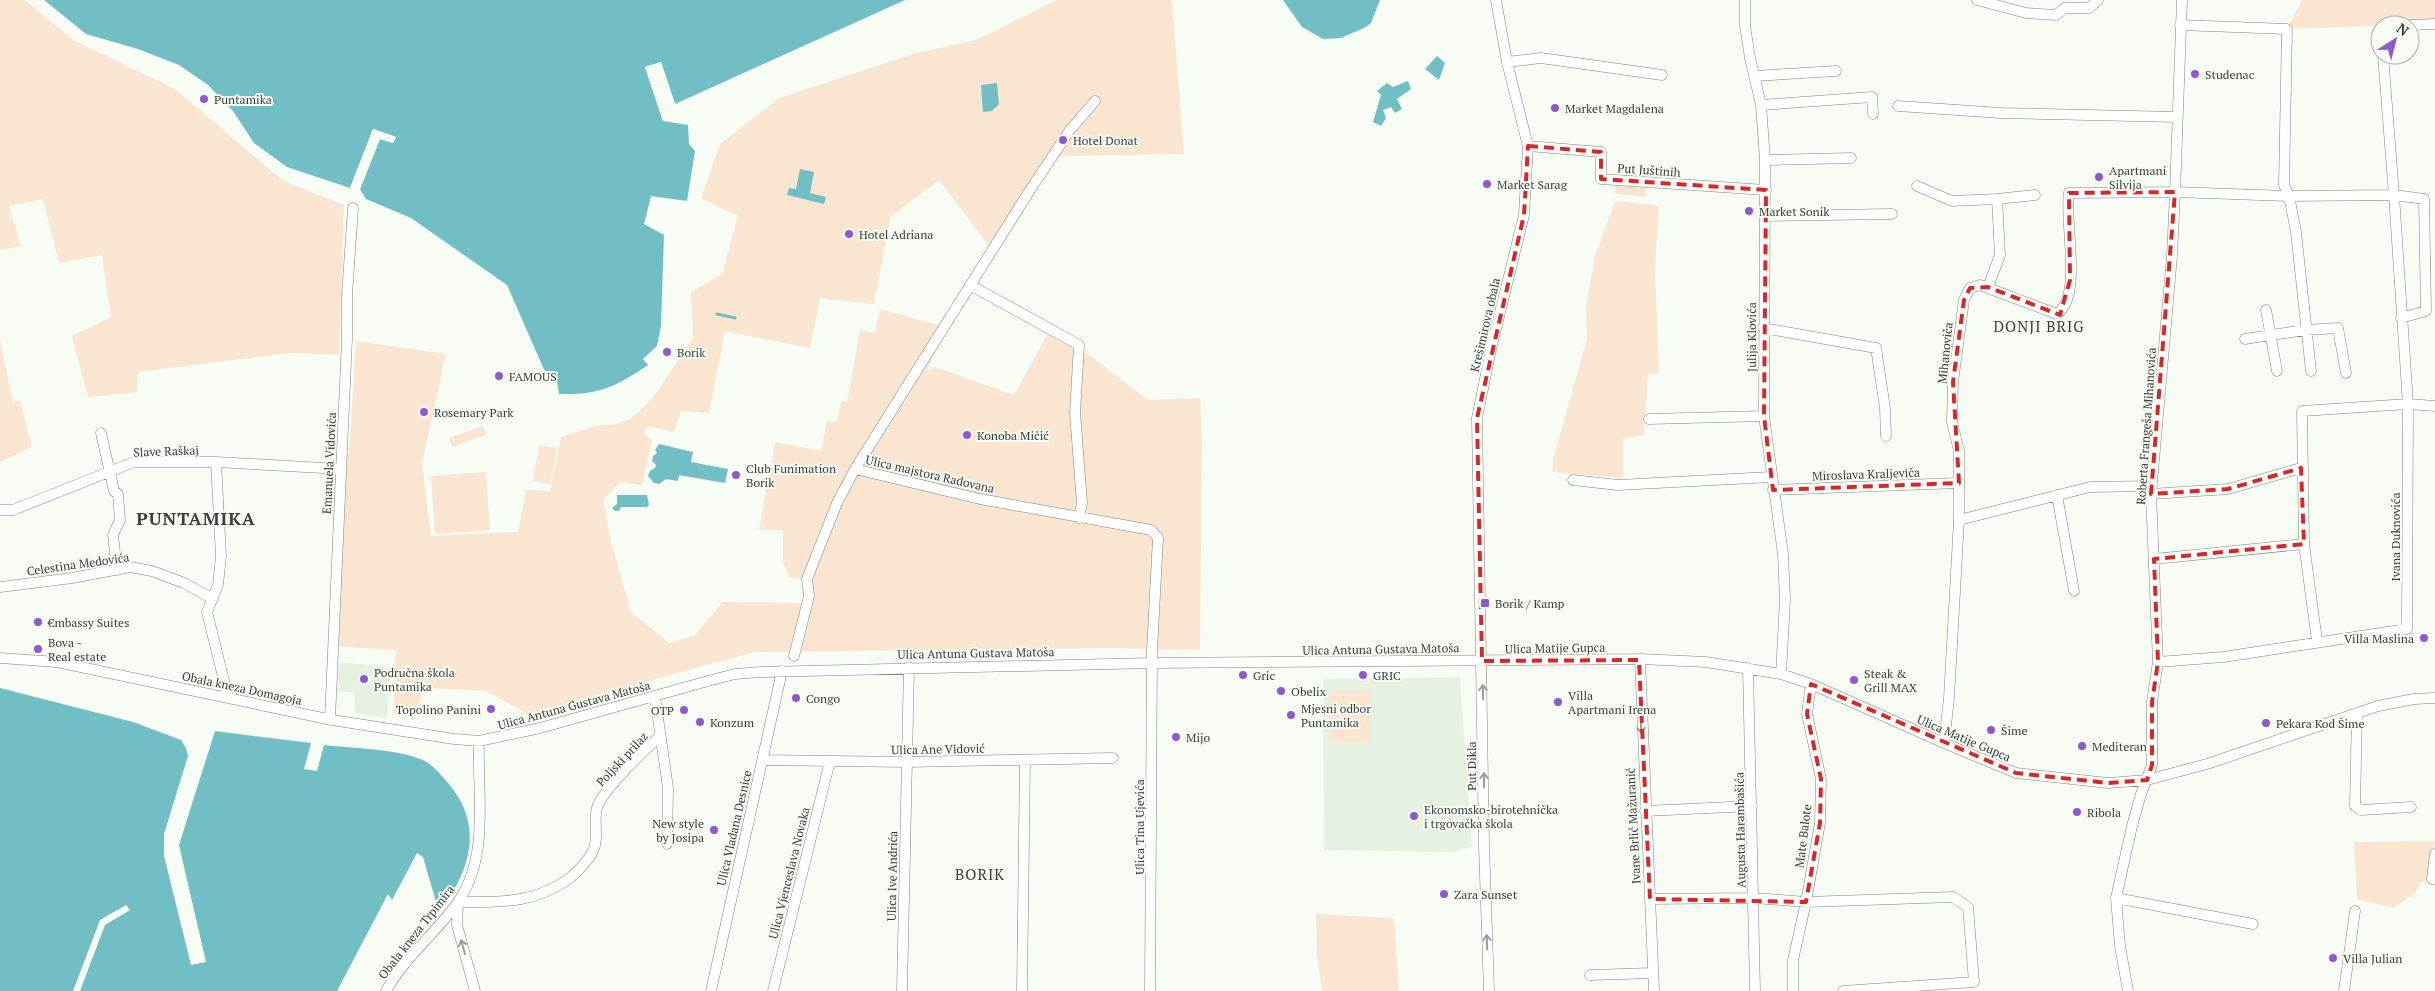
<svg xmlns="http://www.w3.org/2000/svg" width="2435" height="991" viewBox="0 0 2435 991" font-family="'PT Serif',serif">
<rect width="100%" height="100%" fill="#f7fcf4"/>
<path fill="#e7f1e2" d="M339,662L390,667L387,718L355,713L354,693L337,691Z
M1460,677L1472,847L1452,852L1324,850L1323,679Z"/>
<path fill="#fae5d1" d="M0,0H25L73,40L175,89L283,181L344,205L339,355L289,353L138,372L137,392L88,397L72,336L111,317L102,255L59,263L43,199L9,206L21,246L0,250Z
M1057,0H1172L1184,154L1060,156L990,247L939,180L891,216L874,304L820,298L810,348L725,331L709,413L681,411L674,432L649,426L643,433L652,440L642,485L620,482L603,500L610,537L631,612L669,643L694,636L723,602L805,603L807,579L790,578L783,563V530H759L775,442L821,451L827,421L837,422L841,401L847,402L860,330L875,333L880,309L944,327L927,372L935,367L1014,395L1048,333L1089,355L1148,400L1200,398L1202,442L1200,650L1111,648L754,652L528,714L486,691L424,688L414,716L393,713L396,650L333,646L342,454L349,455L356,341L446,354L422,464L431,536L518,532L526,490L550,491L561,437L599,425L617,424L633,417L652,399L693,338L691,292L722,274L738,216L701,198L720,144L779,98L916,53L976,40Z
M2302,0H2435V24L2287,29Z
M1616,185L1646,188V197L1615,194Z
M1615,201L1659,206L1655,265L1659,373L1648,374L1644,435L1623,439V478L1552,472L1553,459L1587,339L1586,306L1595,256Z
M0,340L13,402L20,400L32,447L0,462Z
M483,426L486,435L452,447L449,438Z
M539,445L557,448L550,484L533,481Z
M486,472L490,530L435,534L431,476Z
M1330,691H1369V742H1330Z
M2435,841L2432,879L2420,883L2416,892L2393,908L2357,899L2354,842Z
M1316,914L1394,918L1399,991H1322L1317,956Z"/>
<path fill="#71bfc4" d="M44,0H905L675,104L661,62L645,67L663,121L688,125L689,144L695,151L687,201L651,196L644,224L664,235L661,326L657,346L643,359L648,365C615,387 600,395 559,394L557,381L546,374L507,285L411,218L366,199L360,189L380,139L393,143L396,137L373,129L350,188L287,167L254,143L233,111L208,85L179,65L138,49L86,34Z
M1283,0H1380L1371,23L1366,27L1341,38L1323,39L1302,27Z
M1437,56L1445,63L1439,80L1425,69Z
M1408,81L1411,89L1397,99L1402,109L1395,113L1391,107L1383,110L1386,118L1381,126L1373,122L1381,95L1377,91L1387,83L1393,87Z
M997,83L999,104L992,111L983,112L981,85Z
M800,169L814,172L810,193L826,197L824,204L787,195L789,188L796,189Z
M659,444L693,452L691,462L728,469L725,483L679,475L678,481L666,479L659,484L654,483L648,476L650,471L655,468L656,465L652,461L653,456L657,453L655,450Z
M617,495H647L649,505L647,507H621L619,511H615L612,508L617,504Z
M0,688L133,722L181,740L186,748L188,756L164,834V856L191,965L206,962L179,845L215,731L311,743L304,769L317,771L324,745C356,749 393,748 423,760C433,765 441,775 448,783C485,826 470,872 439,912L423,857L417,853L392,900L388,894L337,991H0Z"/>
<path fill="#f7fcf4" d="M661,62L675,104L673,106L659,65L648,69L665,118L663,121L645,67Z
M373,129L396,137L393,143L380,139L360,189H358L377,138H392L374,132L353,188H350Z
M126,905L130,910L105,925L80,991H73L100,920Z"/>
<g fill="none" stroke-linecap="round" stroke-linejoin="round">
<path stroke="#71bfc4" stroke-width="3" d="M717,314L735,318"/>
<g stroke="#7f837c" stroke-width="11">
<path id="minor" d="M1745,0V26L1750,58L1761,105L1765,160L1764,416L1783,554L1785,599L1781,674
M1977,0L2026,13L2056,15L2065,8H2089L2098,0
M2180,25L2287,29L2284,185L2289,196L2296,232L2311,371
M2410,25L2435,24
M2383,55L2394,195L2424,199L2426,311L2401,318
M1507,62L1541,58L1662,75
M1754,76L1836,71
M1761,105L1872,97L1873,114
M1898,106L2001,113L2177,117
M1528,146L1601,152V179L1766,190
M1765,160L1851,158
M1917,186L1952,201L1997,199
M1766,216L1892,214
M970,285L1079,345L1075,413L1082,503L1079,518
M1988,287L2000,255L1997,199L2035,195
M2266,310L2277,371
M1763,328L1876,348L1885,408L1886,436
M2245,339L2305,330L2338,328L2346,373
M1649,419L1764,416
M101,433L114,491L118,494L120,520L113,535L117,570
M216,462L221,556L218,585L207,612L228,697
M855,469L980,499L1151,530L1158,538L1152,650L1150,991
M1573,480L1618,485L1771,477
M1773,490L1959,483
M2151,494L2228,489L2301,468
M2057,495L2074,591
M0,510H13L134,462H216L341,469
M1959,520L2090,487L2152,486
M2154,559L2304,544
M0,587L72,578L130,567L152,571L184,583L213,599
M2317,641L2304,544L2302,411L2408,404L2435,406
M794,656L809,596L807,579L837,503L855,469L1030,190L1070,130L1095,101
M0,658L57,662L332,720L454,739L479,741L540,728L708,681L735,674L761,672L1152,663L1640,659L1706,662L1781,674L1811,684L1944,743L2016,773L2108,783L2147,780L2207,764L2378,706L2414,699L2435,698
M1640,659L1654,991
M2158,662L2223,657L2407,629L2408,404L2394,195L2289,196L2175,192L2182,0
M1748,668L1755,991
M655,697L668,788L667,844
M2357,713L2355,806L2361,810L2411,807
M330,719L347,339V295L353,208
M1944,743L1949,698L1959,520V451L1952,422L1953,382L1964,300L1970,288L1980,285L2057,314C2083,297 2064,221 2069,193L2175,192L2172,256L2151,494L2158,662L2152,702V765L2141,794L2132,826L2116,898L2120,946L2128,991
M763,760L906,762L1113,758
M1645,811L1752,806
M2435,854L2432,879H2435
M2116,898L2253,924
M1650,899L1754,898L1806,902L1953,897L1968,907L1974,982L1843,991
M1590,975L1653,973
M386,991C404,958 437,932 458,902C490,855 477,795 479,741
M475,991L457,925L458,902C500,902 536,904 571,877C579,870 588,861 593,851C600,837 592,817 598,805C607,785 643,752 659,737
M711,991L782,671
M773,991L830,761
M902,991L909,667
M1022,991L1025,760
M1489,991L1484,845L1477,418L1491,349L1524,215L1528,146L1507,62L1496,0
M1793,991V960L1806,902L1820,823L1821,779L1807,714L1811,684
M2344,991L2355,911"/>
</g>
<use href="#minor" stroke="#fff" stroke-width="10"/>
</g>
<defs><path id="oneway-shaft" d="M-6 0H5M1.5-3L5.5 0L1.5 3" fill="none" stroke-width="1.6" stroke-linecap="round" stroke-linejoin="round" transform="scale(1.25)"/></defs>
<g stroke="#9d9e9c">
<use href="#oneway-shaft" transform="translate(1483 692) rotate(-91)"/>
<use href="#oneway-shaft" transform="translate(1641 726) rotate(88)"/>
<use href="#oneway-shaft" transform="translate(1484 780) rotate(-90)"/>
<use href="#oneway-shaft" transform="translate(1487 942) rotate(-92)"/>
<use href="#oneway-shaft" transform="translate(463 947) rotate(-106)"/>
</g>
<path fill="none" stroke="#d62828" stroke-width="4" stroke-dasharray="10 6" stroke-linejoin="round" d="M1528,146L1601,152V179L1766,190L1764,416L1773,490L1959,483L1953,382L1964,300L1970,288L1988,287L2060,315L2070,280L2069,193L2175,192L2151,494L2228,489L2301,468L2304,544L2154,559L2158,662L2152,702V765L2147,780L2108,783L2016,773L1811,684L1807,714L1821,779L1820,823L1806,902L1650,899L1639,660L1482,661L1477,418L1524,215Z"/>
<g fill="#9058cf" stroke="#f7fcf4" stroke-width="2">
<circle cx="2195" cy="74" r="5"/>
<circle cx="204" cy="99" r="5"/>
<circle cx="1555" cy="108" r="5"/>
<circle cx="1063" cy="140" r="5"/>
<circle cx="2099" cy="177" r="5"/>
<circle cx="1487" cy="184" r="5"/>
<circle cx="1749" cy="211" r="5"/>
<circle cx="849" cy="234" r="5"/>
<circle cx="667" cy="352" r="5"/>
<circle cx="499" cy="376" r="5"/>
<circle cx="424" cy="412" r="5"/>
<circle cx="967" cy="435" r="5"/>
<circle cx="736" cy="475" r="5"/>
<rect x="1480" y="598" width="10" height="10" rx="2.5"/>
<circle cx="38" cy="622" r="5"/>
<circle cx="2424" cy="638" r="5"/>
<circle cx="38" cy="649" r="5"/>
<circle cx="1243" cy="675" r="5"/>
<circle cx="1363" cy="675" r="5"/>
<circle cx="364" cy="679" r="5"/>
<circle cx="1854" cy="680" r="5"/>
<circle cx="1281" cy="691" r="5"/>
<circle cx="796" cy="698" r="5"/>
<circle cx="1558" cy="702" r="5"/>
<circle cx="491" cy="709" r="5"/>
<circle cx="684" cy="710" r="5"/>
<circle cx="1291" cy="715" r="5"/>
<circle cx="700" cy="722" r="5"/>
<circle cx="2266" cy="723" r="5"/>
<circle cx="1991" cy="730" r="5"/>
<circle cx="1176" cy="737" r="5"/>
<circle cx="2082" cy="746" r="5"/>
<circle cx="2077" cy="812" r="5"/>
<circle cx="1414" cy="816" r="5"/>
<circle cx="714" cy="830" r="5"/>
<circle cx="1444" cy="894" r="5"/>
<circle cx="2333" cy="958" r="5"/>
</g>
<g text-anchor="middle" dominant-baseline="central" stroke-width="4" stroke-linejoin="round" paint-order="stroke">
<g font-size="12" fill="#3b3d3a" stroke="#f7fcf4" text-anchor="start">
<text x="2205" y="74">Studenac</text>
<text x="214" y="99">Puntamika</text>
<text x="1565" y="108">Market Magdalena</text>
<text x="1073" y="140">Hotel Donat</text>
<text x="2109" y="170">Apartmani<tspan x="2109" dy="14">Silvija</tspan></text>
<text x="1497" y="184">Market Sarag</text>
<text x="1759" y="211">Market Sonik</text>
<text x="859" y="234">Hotel Adriana</text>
<text x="677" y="352">Borik</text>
<text x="509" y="376">FAMOUS</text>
<text x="434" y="412">Rosemary Park</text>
<text x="977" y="435">Konoba Mičić</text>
<text x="746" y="468">Club Funimation<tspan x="746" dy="14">Borik</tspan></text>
<text x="1495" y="603">Borik / Kamp</text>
<text x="48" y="622">€mbassy Suites</text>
<text x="2414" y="638" text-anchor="end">Villa Maslina</text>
<text x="48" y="642">Bova -<tspan x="48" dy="14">Real estate</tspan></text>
<text x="374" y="672">Područna škola<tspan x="374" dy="14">Puntamika</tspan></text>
<text x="1864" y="673">Steak &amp;<tspan x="1864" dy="14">Grill MAX</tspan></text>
<text x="1253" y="675">Gric</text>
<text x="1373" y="675">GRIC</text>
<text x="1291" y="691">Obelix</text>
<text x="1568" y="695">Villa<tspan x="1568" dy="14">Apartmani Irena</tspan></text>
<text x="806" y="698">Congo</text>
<text x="1301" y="708">Mjesni odbor<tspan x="1301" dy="14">Puntamika</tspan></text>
<text x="481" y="709" text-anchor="end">Topolino Panini</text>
<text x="674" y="710" text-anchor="end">OTP</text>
<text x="710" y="722">Konzum</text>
<text x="2276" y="723">Pekara Kod Šime</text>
<text x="2001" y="730">Šime</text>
<text x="1186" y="737">Mijo</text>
<text x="2092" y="746">Mediteran</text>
<text x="1424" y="809">Ekonomsko-birotehnička<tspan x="1424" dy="14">i trgovačka škola</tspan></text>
<text x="2087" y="812">Ribola</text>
<text x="704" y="823" text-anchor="end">New style<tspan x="704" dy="14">by Josipa</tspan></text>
<text x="1454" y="894">Zara Sunset</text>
<text x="2343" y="958">Villa Julian</text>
</g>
<g font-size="12" fill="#3b3d3a" stroke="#f7fcf4">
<text transform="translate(1649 170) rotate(4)">Put Juštinih</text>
<text transform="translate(1485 325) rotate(-77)">Krešimirova obala</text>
<text transform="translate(1751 337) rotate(-90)">Julija Klovića</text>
<text transform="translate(1945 353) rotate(-84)">Mihanoviča</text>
<text transform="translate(2146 426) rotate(-86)">Roberta Frangeša Mihanovića</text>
<text transform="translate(166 451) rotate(-2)">Slave Raškaj</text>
<text transform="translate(329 463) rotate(-87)">Emanuela Vidovića</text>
<text transform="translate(930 474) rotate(13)">Ulica majstora Radovana</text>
<text transform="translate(1866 474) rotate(-2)">Miroslava Kraljeviča</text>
<text transform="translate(2395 537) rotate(-90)">Ivana Duknovića</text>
<text transform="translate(78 564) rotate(-8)">Celestina Medovića</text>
<text transform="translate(1555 648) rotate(-1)">Ulica Matije Gupca</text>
<text transform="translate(1381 649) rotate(-1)">Ulica Antuna Gustava Matoša</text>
<text transform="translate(976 653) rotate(-1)">Ulica Antuna Gustava Matoša</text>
<text transform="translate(242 688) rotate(12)">Obala kneza Domagoja</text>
<text transform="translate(574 705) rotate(-15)">Ulica Antuna Gustava Matoša</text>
<text transform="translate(1964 738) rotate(23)">Ulica Matije Gupca</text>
<text transform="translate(938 749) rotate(-1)">Ulica Ane Vidović</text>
<text transform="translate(622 759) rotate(-47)">Poljski prilaz</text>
<text transform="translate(1471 766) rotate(-90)">Put Dikla</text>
<text transform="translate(1633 826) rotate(-93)">Ivane Brlić Mažuranić</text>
<text transform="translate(1139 827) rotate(-90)">Ulica Tina Ujevića</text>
<text transform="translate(734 828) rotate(-77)">Ulica Vladana Desnice</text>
<text transform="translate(1740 830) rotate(-91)">Augusta Harambašića</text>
<text transform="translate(1803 836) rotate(-83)">Mate Balote</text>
<text transform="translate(789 873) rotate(-76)">Ulica Vjenceslava Novaka</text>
<text transform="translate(892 876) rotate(-89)">Ulica Ive Andrića</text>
<text transform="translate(416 932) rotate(-52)">Obala kneza Trpimira</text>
</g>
<g font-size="15" letter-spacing="1" fill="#3b3d3a" stroke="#f7fcf4">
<text x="2039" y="326">DONJI BRIG</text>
<text x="980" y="874">BORIK</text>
</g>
<g font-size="18" font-weight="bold" letter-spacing="1" fill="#3b3d3a" stroke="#f7fcf4">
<text x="196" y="518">PUNTAMIKA</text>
</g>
</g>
<g transform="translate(2395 40) rotate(36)"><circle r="24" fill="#f7fcf4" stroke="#acb0aa"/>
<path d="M0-4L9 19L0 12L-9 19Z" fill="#9058cf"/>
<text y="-8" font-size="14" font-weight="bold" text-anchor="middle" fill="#3b3d3a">N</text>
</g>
</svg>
